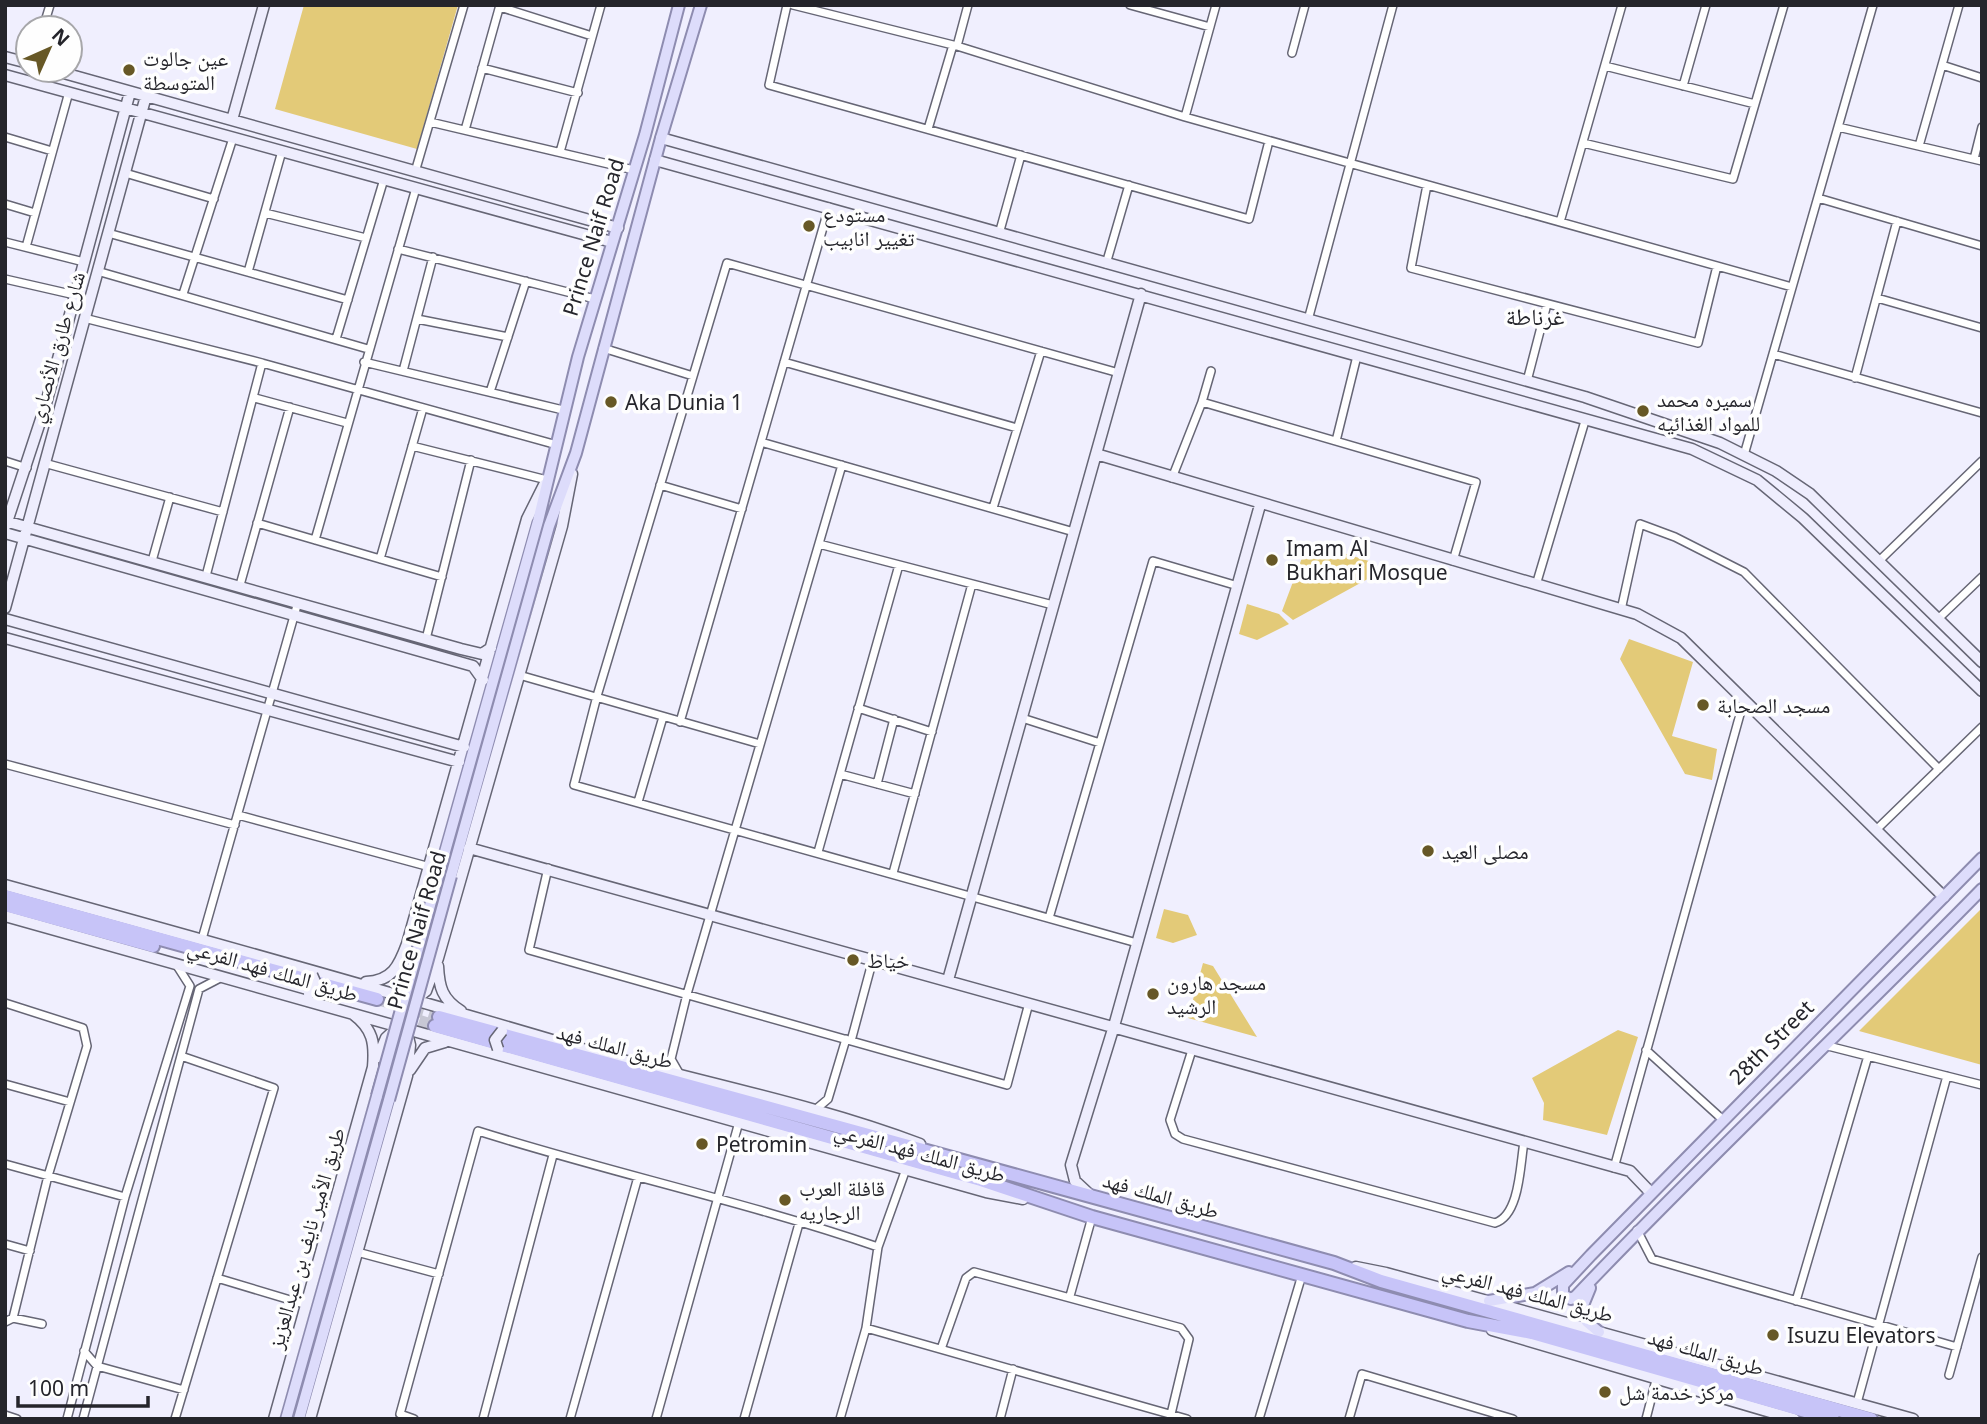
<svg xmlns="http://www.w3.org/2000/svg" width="1987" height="1424" viewBox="0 0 1987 1424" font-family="'Noto Sans','Noto Naskh Arabic',sans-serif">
<rect width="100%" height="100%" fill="#f0effe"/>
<path fill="#e3ca78" d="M304,5H458L417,149L275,109Z
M1308,542L1372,562L1375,575L1293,620L1282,611Z
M1247,604L1279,614L1289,624L1257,640L1239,634Z
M1629,639L1693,662L1672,736L1717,749L1712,780L1685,774L1620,659Z
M1982,908V1065L1859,1031Z
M1164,909L1188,915L1197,935L1173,943L1156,938Z
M1203,963L1213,966L1257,1037L1188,1018Z
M1618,1030L1638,1037L1607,1135L1543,1120L1544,1103L1532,1078Z"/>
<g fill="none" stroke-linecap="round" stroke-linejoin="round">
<path stroke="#c7c7d4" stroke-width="12" stroke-dasharray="12 6" stroke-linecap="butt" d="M377,999L439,1017
M402,1015L435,1026"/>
<g stroke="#666675" stroke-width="10">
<path id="street" d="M787,5L769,85L1249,219L1269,141
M793,5L957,46L1185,117L1792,287
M1130,5L1210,27
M500,7L592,36
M43,28L50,5
M957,46L968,5
M1292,53L1305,5
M1942,65L1982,78
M1605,66L1755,104
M482,68L578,93
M1683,86L1706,5
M1185,117L1216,5
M430,122L634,170
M1838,127L1982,161
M928,129L953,45
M465,130L500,5
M5,137L52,151
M1583,143L1733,179L1784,5
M1919,146L1959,5
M560,152L601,5
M1974,159L1982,127
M415,172L464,5
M125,173L214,199
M1427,185L1411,268L1698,343L1717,266
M1818,198L1982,246
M5,204L35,213
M265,213L366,238
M1560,222L1622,5
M108,233L348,300
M999,234L1021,155
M5,242L84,262
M26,247L69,92
M398,249L595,299
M1106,264L1129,185
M97,271L368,349
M248,272L282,151
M5,279L75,295
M183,294L233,138
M1877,298L1982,328
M84,318L262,363L557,445
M417,319L508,337
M1308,320L1393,5
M336,339L384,179
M603,348L693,376
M1773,354L1982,413
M364,362L563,410
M784,362L1017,428
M403,371L433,257
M1119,373L727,263L597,696L574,785L1137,943
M1855,378L1897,221
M1527,381L1547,304
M490,392L526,281
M255,398L347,423
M1202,402L1211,371
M1336,441L1357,356
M761,442L1074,532
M412,446L547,480
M1744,455L1873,5
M5,461L27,468
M44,463L223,512
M1172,478L1202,402L1476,482L1453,561
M660,485L742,509
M993,508L1041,351
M257,523L442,577
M315,540L416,188
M819,544L1053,605
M380,559L423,408
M1880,560L1982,461
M152,561L170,497
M206,576L262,363
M240,585L290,407
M1536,585L1585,421
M1621,610L1640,524L1675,537L1744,572L1939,769
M1938,619L1982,577
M426,639L471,460
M519,675L760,744
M858,708L932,732
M1022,718L1100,743
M680,722L829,207
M5,764L235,825
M840,774L915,794
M877,784L894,719
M638,802L663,717
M238,815L430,867
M1876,830L1982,727
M818,852L899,565
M548,868L529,950L1007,1085L1029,1003
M893,873L972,584
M1049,918L1153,561L1238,586
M202,939L298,602
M5,1003L83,1028L87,1046L48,1176L13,1318
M851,1041L873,959
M1828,1046L1982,1085
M1192,1050L1170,1120L1175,1134L1183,1139L1495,1223C1520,1215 1520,1165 1524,1142
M1646,1050L1722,1119
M679,1073L671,1059L687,994L842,465
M5,1084L70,1102
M815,1110L828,1099L846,1039
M5,1164L125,1197
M1614,1168L1744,700
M1637,1230L1652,1259L1957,1347
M5,1244L30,1251
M357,1252L439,1274
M217,1278L307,1305
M1070,1296L1092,1217
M1796,1301L1868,1056
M5,1322L13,1318L42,1324
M866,1328L1187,1419
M941,1349L966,1278L974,1272L1181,1328L1189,1339L1171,1414
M84,1351L97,1366L184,1390
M1949,1375L1982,1257
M1857,1403L1947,1076
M5,1415L17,1419
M67,1419L125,1197L190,986L176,964
M83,1419L199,989L222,977
M175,1419L274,1088L181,1056
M414,1419L400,1414L478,1131C611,1173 747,1202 878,1247
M483,1419L553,1155
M570,1419L638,1177
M656,1419L739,1122
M744,1419L800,1220
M840,1419L866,1328L878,1247L906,1169
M1000,1419L1013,1369
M1259,1419L1302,1275
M1349,1419L1362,1374L1513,1419
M1646,1419L1656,1380"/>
</g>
<g stroke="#666675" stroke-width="13">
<path id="secondary" d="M5,57L28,63
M53,70L618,228
M5,75L612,242
M232,120L264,5
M661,138L1585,397L1720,443L1776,471L1810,494L1982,662
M655,160L1692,449L1757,480L1803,518L1982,691
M1096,454L1637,614L1681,638L1944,897
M5,521L461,649L482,654L491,648
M6,525L45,407L130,92
M5,533L473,666L483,680
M5,608L146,96
M5,619L464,747
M5,638L459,762
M469,848L1630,1171L1651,1193
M5,885C194,937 382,990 569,1045C686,1080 806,1101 920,1144
M5,916L986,1192L1023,1199
M404,961L402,983L406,995
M438,966C439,987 442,999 461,1011
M948,980L1141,294
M366,982C392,981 399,966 407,944L527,519L544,485
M415,1000L426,991L438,958L562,526L572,474
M378,1057L386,1038L398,1027
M410,1070L425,1048L445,1042
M1090,1195L1075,1181L1071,1165L1114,1026L1260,505
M1356,1267L1386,1273L1913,1419
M1492,1330L1794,1419
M274,1419L373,1067C375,1043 373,1029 353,1014
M310,1419L407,1076L410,1045L407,1033"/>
</g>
<g stroke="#8e8cb0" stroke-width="14">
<path id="primary" d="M1982,858L1591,1255L1563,1285V1295L1571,1299L1576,1296C1708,1157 1848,1026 1982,889
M439,873L538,521L578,357L645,135L679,5
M451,876L549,526L576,453L661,138L701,5
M1590,1288L1581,1310L1587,1322L1599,1332
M1489,1301L1535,1293L1569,1272
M286,1419L377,1096
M299,1419L389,1100"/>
</g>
<g stroke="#8e8cb0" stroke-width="16">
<path id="highway" d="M5,896L377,999
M5,905L153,946
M439,1017L1334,1263L1381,1281L1871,1419
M435,1026L981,1180L1092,1217L1468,1321L1532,1333L1833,1419"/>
</g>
<use href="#street" stroke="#fff" stroke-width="7"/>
<use href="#secondary" stroke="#eeedfd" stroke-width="10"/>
<use href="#primary" stroke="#dddcfb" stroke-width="10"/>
<use href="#highway" stroke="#c7c4f8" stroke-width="12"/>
<g stroke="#666675" stroke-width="13" stroke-linecap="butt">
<path id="secondary-bridge" d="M309,994L316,984L312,975
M498,1049L495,1040L502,1031"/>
</g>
<g stroke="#8e8cb0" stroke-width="14" stroke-linecap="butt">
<path id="primary-bridge" d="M377,1096L439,873
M389,1100L451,876"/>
</g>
<use href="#secondary-bridge" stroke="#eeedfd" stroke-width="10"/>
<use href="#primary-bridge" stroke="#dddcfb" stroke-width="10"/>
</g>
<g fill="#675826" stroke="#fefefe" stroke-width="2.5">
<circle cx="129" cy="70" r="7"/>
<circle cx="809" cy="226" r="7"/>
<circle cx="611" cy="402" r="7"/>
<circle cx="1643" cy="411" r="7"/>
<circle cx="1272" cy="560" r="7"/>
<circle cx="1703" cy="705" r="7"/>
<circle cx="1428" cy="851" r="7"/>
<circle cx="853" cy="960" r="7"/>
<circle cx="1153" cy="994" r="7"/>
<circle cx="702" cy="1144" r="7"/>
<circle cx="785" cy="1200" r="7"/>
<circle cx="1773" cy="1335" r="7"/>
<circle cx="1605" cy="1392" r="7"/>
</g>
<g text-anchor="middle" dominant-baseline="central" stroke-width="7" stroke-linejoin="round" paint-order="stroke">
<g font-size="21" fill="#25252b" stroke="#fefefe" text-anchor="start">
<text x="143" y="58">عين جالوت<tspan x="143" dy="24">المتوسطة</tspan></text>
<text x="823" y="214">مستودع<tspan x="823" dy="24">تغيير انابيب</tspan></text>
<text x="1657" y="399">سميره محمد<tspan x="1657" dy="24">للمواد الغذائيه</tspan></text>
<text x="625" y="402">Aka Dunia 1</text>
<text x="1286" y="548">Imam Al<tspan x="1286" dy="24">Bukhari Mosque</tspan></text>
<text x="1717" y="705">مسجد الصحابة</text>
<text x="1442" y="851">مصلى العيد</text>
<text x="867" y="960">خياط</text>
<text x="1167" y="982">مسجد هارون<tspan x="1167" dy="24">الرشيد</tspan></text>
<text x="716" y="1144">Petromin</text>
<text x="799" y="1188">قافلة العرب<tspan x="799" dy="24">الرجاريه</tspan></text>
<text x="1787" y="1335">Isuzu Elevators</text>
<text x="1619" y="1392">مركز خدمة شل</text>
</g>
<g font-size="21" fill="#25252b" stroke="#fefefe">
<text transform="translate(593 237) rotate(-73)">Prince Naif Road</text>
<text transform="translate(56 347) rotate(-74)">شارع طارق الأنصاري</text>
<text transform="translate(416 930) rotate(-74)">Prince Naif Road</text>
<text transform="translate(273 970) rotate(16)">طريق الملك فهد الفرعي</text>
<text transform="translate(1771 1042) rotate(-45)">28th Street</text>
<text transform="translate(615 1046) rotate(15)">طريق الملك فهد</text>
<text transform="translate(920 1152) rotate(15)">طريق الملك فهد الفرعي</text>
<text transform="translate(1161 1195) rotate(16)">طريق الملك فهد</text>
<text transform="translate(306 1238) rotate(-74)">طريق الأمير نايف بن عبدالعزيز</text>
<text transform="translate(1528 1292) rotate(15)">طريق الملك فهد الفرعي</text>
<text transform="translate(1706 1352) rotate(16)">طريق الملك فهد</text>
</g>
<g font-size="23" fill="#25252b" stroke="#fefefe">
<text x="1535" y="316">غرناطة</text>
</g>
</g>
<rect width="1987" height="1424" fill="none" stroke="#25252b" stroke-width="14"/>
<g transform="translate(49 49) rotate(45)"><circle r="33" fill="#fefefe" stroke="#a7a7aa" stroke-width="2"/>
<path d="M0-5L12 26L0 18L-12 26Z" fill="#675826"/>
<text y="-10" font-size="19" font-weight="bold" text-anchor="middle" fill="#25252b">N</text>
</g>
<path d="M18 1396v10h130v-10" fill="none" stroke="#25252b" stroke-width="3.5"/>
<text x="28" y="1396" font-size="21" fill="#25252b" stroke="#fefefe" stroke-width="5" paint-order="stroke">100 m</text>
</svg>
